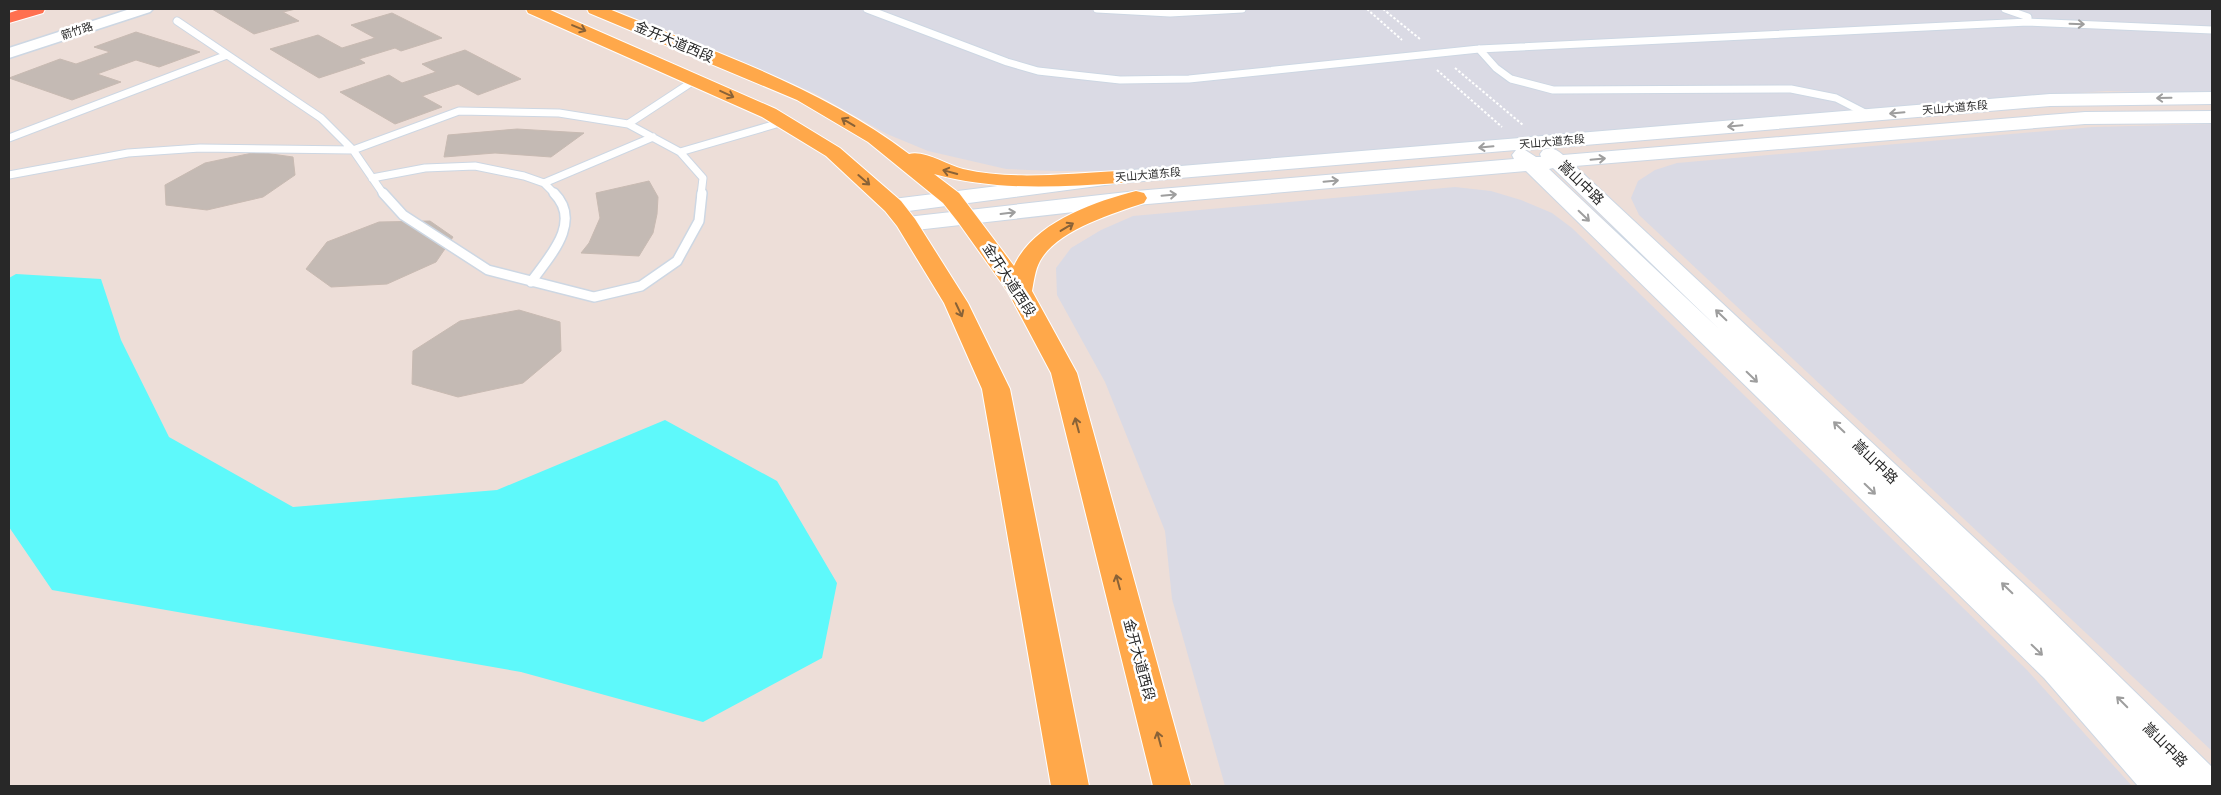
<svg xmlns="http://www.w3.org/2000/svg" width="2221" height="795" viewBox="0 0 2221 795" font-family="'Varela Round','Noto Sans SC',sans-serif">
<rect width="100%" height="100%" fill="#edded8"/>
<path fill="#dadae4" d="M613,9H2212V94L2107,91L2032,96L1116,171H1056L1006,169L928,151L887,134L814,93Z
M2212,124V751L1639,215L1631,198L1638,181L1655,170L1677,163L2093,127Z
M1455,187L1491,191L1521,200L1552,213L1572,228L2027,670L2132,786H1225L1172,599L1165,531L1105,382L1057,295L1056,268L1071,248L1101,230L1133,216Z"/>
<path fill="#5ef9fb" d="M16,274L101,279L121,340L169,437L293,507L497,490L665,420L777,481L837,583L822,658L703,722L521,672L52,590L9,527V278Z"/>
<path fill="#c4bab4" stroke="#c8bab2" d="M212,9H296L283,12L299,21L254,34Z
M392,13L442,38L401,51L395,48L359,59L365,63L319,78L270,49L318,35L342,48L375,38L351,25Z
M136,32L200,52L159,67L136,60L97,74L121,82L72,100L9,78L60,59L76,64L110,52L94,47Z
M465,50L521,79L478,95L458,84L422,96L442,107L395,124L340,92L389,75L402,83L436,72L422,64Z
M517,129L584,133L551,157L495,153L444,157L448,135Z
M257,152L293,157L295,175L263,197L207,210L166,205L165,185L205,163Z
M649,181L658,197L657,214L653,233L639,256L581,253L589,243L600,218L596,193Z
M430,221L453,237L436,262L387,284L331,287L306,269L327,242L379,222Z
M519,310L560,322L561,351L523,383L458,397L412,384L413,351L460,321Z"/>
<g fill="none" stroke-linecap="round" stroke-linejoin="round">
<g stroke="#cdd7e3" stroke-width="9">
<path id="service-far1" d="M867,9L1007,62L1038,71L1120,80L1189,79L1479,49L2028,22V17L2005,9
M1097,9L1170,13L1242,9
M177,21L321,118L353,150
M2028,22L2212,30
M1479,49L1496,68L1511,79L1553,90L1791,89L1836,98L1869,115
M628,124L695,80
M9,138L227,55
M353,150L384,195
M353,150L459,111L559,113L628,124L680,152L703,178L701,195
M680,152L783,122
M9,175L128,153L200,148L353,150
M372,178L425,168L475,166L524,176L544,183L556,195
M544,183L653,137"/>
</g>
<g stroke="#cdd7e3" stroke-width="12">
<path id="service" d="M383,193L403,215L488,270L594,297L641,286L677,261L699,221L702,193
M531,282C549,257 583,222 554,193"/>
</g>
<g stroke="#cdd7e3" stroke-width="3">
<path id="tertiary" d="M130,9H153L150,12L9,58V48Z"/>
</g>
<g stroke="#cdd7e3" stroke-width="2">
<path id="secondary" d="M2212,92V104L2050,106L1525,150L1536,157H1541L1540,154L1543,150C1552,147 1556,149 1563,155L2085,112L2212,111V123L2085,124L1575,166L2041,600L2212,767V786H2138L2044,678L1526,171L1136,205L907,231L899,229L896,224L899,219L907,217L1136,191L1514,159L1512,155L1516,150L1120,183L893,213L885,211L882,206L885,201L893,199L1120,171L2050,94ZM1553,168L1718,328L1549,169Z"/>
</g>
<g stroke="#fff" stroke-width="2">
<path id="primary" d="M526,9H548L776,109L840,148L901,201L915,219L968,303L1010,389L1089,786H1051L982,389L944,303L897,226L885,211L826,156L762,117L528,13Z
M587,9H609C711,51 820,86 909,154C925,150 947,165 963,169C1014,181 1069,173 1120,171L1128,172L1131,177L1128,182L1120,183C1057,187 996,191 934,174L959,193L1014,266C1033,223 1093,202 1136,191L1144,193L1147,198L1144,203C1112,214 1057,230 1040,261C1035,270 1034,281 1032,291L1077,373L1191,786H1153L1051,373L1008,292L958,222L943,203L868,142L797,100L589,13Z"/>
</g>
<g stroke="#fff" stroke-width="2">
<path id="motorway" d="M21,9H45L43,13L9,23V13Z"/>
</g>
<path stroke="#fff" stroke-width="2" stroke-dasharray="2.5 2" stroke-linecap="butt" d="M1367,9L1402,40
M1383,9L1420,39
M1455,68L1523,125
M1437,70L1502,127"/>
<use href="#service-far1" stroke="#fff" stroke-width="7"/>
<use href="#service" stroke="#fff" stroke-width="9"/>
<use href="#tertiary" fill="#fff" fill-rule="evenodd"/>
<use href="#secondary" fill="#fff" fill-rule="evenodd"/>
<use href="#primary" fill="#ffa84a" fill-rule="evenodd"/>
<use href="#motorway" fill="#ff7050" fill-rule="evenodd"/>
</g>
<defs><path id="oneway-shaft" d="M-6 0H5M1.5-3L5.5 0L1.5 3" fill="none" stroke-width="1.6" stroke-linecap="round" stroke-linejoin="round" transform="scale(1.25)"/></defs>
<g stroke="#9e9e9e">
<use href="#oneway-shaft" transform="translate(2077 24) rotate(2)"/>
<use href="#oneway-shaft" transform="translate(2164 98) rotate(179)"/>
<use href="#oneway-shaft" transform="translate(1897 113) rotate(175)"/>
<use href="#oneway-shaft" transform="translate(1735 126) rotate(175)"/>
<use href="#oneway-shaft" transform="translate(1486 147) rotate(175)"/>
<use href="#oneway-shaft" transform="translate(1598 159) rotate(-5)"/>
<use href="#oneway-shaft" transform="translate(1331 181) rotate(-5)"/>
<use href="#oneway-shaft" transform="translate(1169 195) rotate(-5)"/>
<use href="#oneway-shaft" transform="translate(1008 213) rotate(-7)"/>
<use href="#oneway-shaft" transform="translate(1584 216) rotate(44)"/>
<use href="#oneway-shaft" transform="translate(1721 315) rotate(-136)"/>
<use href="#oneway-shaft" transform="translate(1752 377) rotate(44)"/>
<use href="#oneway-shaft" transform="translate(1839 427) rotate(-136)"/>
<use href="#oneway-shaft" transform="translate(1870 489) rotate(44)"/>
<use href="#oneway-shaft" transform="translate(2007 588) rotate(-136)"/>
<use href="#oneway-shaft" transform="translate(2037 650) rotate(44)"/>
<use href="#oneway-shaft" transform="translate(2122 702) rotate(-135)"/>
</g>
<g stroke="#896237">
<use href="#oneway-shaft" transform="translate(579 28) rotate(23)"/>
<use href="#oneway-shaft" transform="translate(727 94) rotate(25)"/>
<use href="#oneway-shaft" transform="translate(848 122) rotate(-149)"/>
<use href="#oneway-shaft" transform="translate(950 172) rotate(-165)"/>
<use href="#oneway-shaft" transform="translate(864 180) rotate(41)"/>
<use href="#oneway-shaft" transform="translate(1067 227) rotate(-31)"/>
<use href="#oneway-shaft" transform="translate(959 310) rotate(65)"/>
<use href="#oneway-shaft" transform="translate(1077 425) rotate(-105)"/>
<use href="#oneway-shaft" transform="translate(1118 582) rotate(-105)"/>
<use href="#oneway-shaft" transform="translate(1159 739) rotate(-105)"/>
</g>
<g text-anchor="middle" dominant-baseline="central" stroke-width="5" stroke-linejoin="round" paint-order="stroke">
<g font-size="11" fill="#282828" stroke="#fff">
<text transform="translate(77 31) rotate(-18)">箭竹路</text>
<text transform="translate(1955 108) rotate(-5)">天山大道东段</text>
<text transform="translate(1552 142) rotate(-5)">天山大道东段</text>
<text transform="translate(1148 175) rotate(-5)">天山大道东段</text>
</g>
<g font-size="14" fill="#282828" stroke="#fff">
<text transform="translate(674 42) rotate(23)">金开大道西段</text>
<text transform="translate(1581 183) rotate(44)">嵩山中路</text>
<text transform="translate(1009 280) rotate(57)">金开大道西段</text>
<text transform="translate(1875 462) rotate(44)">嵩山中路</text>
<text transform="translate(1139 660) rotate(75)">金开大道西段</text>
<text transform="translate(2165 745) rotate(45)">嵩山中路</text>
</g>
</g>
<rect width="2221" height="795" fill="none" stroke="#282828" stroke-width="20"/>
</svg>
